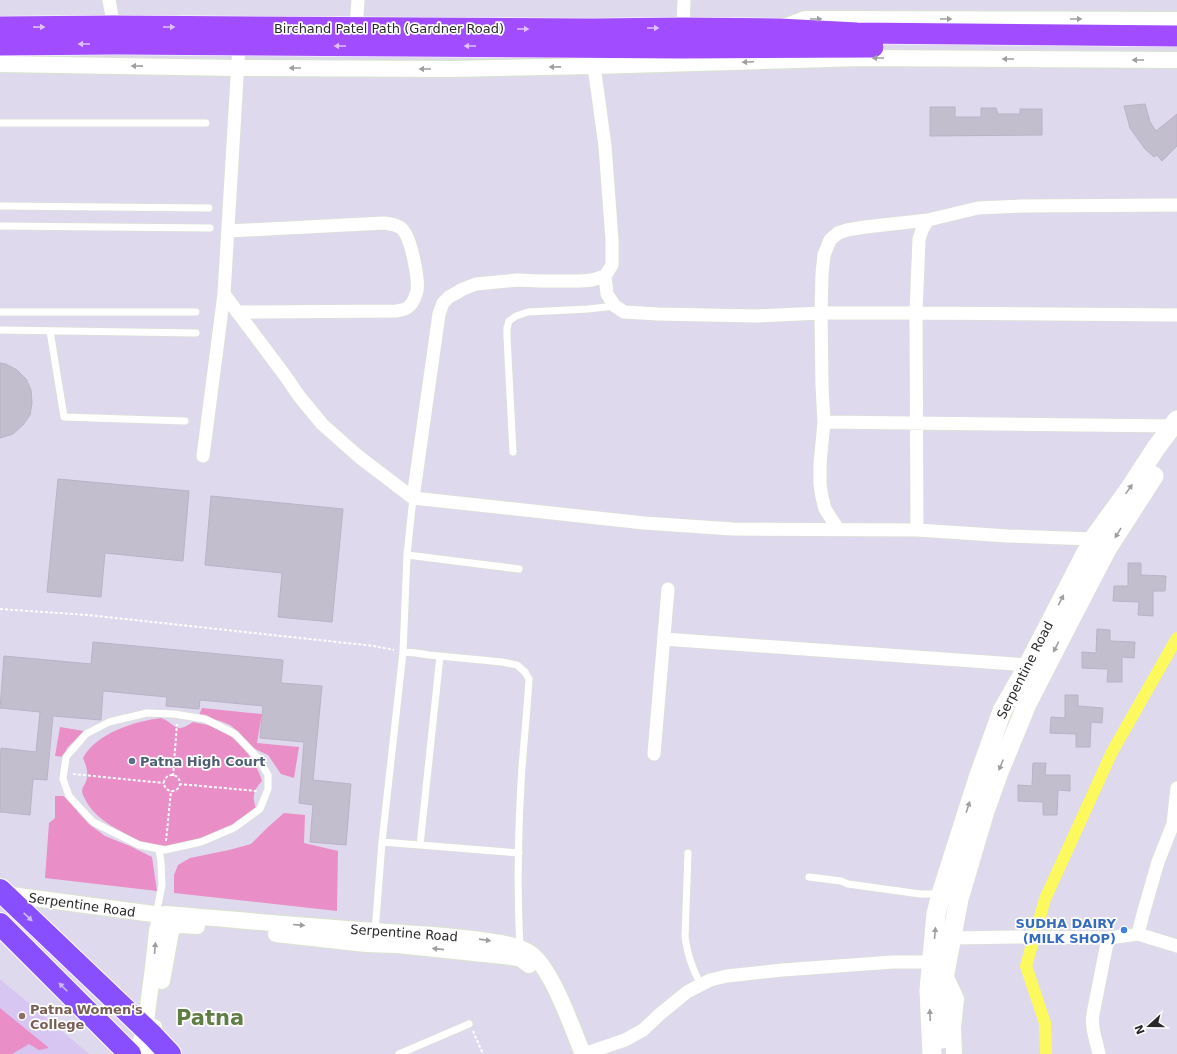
<svg xmlns="http://www.w3.org/2000/svg" width="1177" height="1054" viewBox="0 0 1177 1054" font-family="'DejaVu Sans',sans-serif">
<rect width="100%" height="100%" fill="#dfd9ed"/>
<path fill="#d7c6f1" d="M0,979L89,1054H0Z"/>
<path fill="#ea8ec8" d="M202,708L262,714L257,743L299,747L294,778L281,774L268,755L253,748L236,730L230,725L220,721L199,715Z
M161,718C177,724 174,735 193,722C202,724 212,725 220,729C239,740 256,760 262,781C253,791 252,796 256,808C251,813 246,818 240,822C221,834 175,851 153,846C140,842 129,836 117,829C103,822 89,810 83,795C80,788 86,785 87,778C88,771 86,765 83,758C96,733 136,721 161,718Z
M60,727L84,731L67,748L63,757L55,756Z
M55,796H63L72,802L78,812L89,824L105,836L130,846L152,857L157,891L45,878L49,823L55,818Z
M284,813L305,815L304,843L338,851L337,911L174,893V875L178,865L190,858L229,850L251,844L267,828Z
M0,1008L48,1047V1048L39,1050L29,1044L12,1054H0Z"/>
<g fill="none" stroke-linecap="round" stroke-linejoin="round">
<path stroke="#fcf95f" stroke-width="12" d="M1046,1054L1045,1023L1026,966L1045,899L1112,752L1177,638"/>
</g>
<path fill="#c3bece" stroke="#bab2c8" d="M1145,104L1150,122L1156,131L1177,114V146L1162,161L1157,155L1154,157L1145,149L1130,128L1124,106Z
M930,107H955V117H981V108H996L998,114H1020V109H1042V135L930,136Z
M0,363L6,364L17,370L26,379L31,390L32,403L30,415L23,425L13,434L0,438Z
M58,479L189,491L183,561L105,553L101,597L47,592Z
M211,496L343,509L332,622L278,617L282,573L205,565Z
M1128,563H1141V575L1166,576L1165,591H1153V616L1138,615L1139,602L1113,601L1114,586H1128Z
M1097,629L1110,630V641L1135,642L1134,658L1122,657V682H1107L1108,669L1082,668V652L1096,653Z
M93,642L283,660L281,683L322,686L313,780L351,784L346,845L310,842L313,805L299,803L304,742L260,738L263,706L200,700L199,709L166,706L167,697L103,691L101,720L53,716L47,780L33,779L30,815L0,812V761L1,748L36,752L40,712L0,708L4,656L91,664Z
M1065,695H1078V706L1103,708L1102,723L1091,722L1090,747H1076V734L1050,733L1051,717L1065,718Z
M1033,763H1046L1045,775H1070V791L1058,790L1057,815H1043V802L1018,801V785L1032,786Z"/>
<g fill="none" stroke-linecap="round" stroke-linejoin="round">
<g stroke="#d8e4ce" stroke-width="8">
<path id="service" d="M0,123H206
M0,206L209,208
M0,226L210,228
M0,312H196
M0,330L196,333
M50,331L64,417L185,421
M513,452L507,337V328L509,321L516,316L528,312L588,309L615,306
M407,555L519,569
M403,652L416,653L429,655L502,662L517,665L525,672L529,679C527,714 523,748 521,783C518,837 517,893 520,947
M147,713L174,714L205,719L235,734L258,758L268,775V789L260,809L234,828L201,842L165,850L139,845L93,822L69,796L63,779L66,757L86,734L109,722Z
M382,842L519,853
M420,845L440,656
M688,853L685,937C688,956 692,968 701,985
M809,877L841,881L848,884L920,894H941
M156,915L162,885L161,862L159,849
M375,932L382,842L403,652L407,555L413,498
M399,1054L469,1024"/>
</g>
<g stroke="#d8e4ce" stroke-width="14">
<path id="minor" d="M109,0L115,32
M356,28L358,0
M683,28L684,0
M239,45L224,294L286,377L299,396L322,424L358,456L413,498L644,523L733,529L917,530L1008,536L1093,539
M228,231L384,223C390,224 397,224 402,229C411,237 419,279 417,291C416,295 414,300 412,303C408,309 403,310 396,311L237,312
M605,276L607,294L615,306L624,312L658,314L756,316L821,313H916L1177,315
M824,422L1173,426
M203,456L224,294
M413,498L439,314L443,303L449,297L463,289L476,284L517,280L541,281H580L592,280L605,276L612,265V240L605,146L594,66
M838,529L825,509L822,497L820,484V464L824,422L822,386L821,313L822,274L824,255L830,240L838,233L847,230L865,227L928,220L978,208L1023,206L1177,205
M917,530L916,313L919,239L922,230L928,220
M664,639L1028,665
M654,754L668,589
M1138,934L1143,914L1158,862L1173,824L1177,788
M951,938L1024,937L1108,938L1138,934L1177,946
M584,1054L625,1040L643,1030L660,1014L687,992L710,980L727,976L782,970L893,962H932
M1099,1054C1096,1039 1091,1029 1093,1014L1108,938"/>
</g>
<g stroke="#d8e4ce" stroke-width="18">
<path id="tertiary" d="M782,28L805,19L1177,20
M0,64L237,68L452,69L594,66L862,58L1177,60
M3,894L161,915
M276,934L366,944L397,945L512,957L521,959L529,965
M945,975L956,999L953,1027L954,1054
M162,981L171,931L175,926L180,925L197,926
M137,1054L145,1028L153,968L157,931L161,915L166,914C236,920 305,926 375,931C412,934 450,935 487,941C501,943 517,945 530,953C552,968 572,1028 583,1054
M149,1054L154,1027"/>
</g>
<g stroke="#d8e4ce" stroke-width="20">
<path id="secondary" d="M942,1039L945,973L959,899L985,811L999,772L1027,704L1066,628L1107,549L1154,476
M932,1054L929,990L936,914L941,894L978,778L1002,711L1028,665L1093,539L1130,488L1156,448L1177,420"/>
</g>
<g stroke="#fff" stroke-width="22">
<path id="primary" d="M0,27L114,26L593,29L683,28L779,29L857,33L1177,36
M0,45L117,44L682,48L873,47"/>
</g>
<g stroke="#fff" stroke-width="24">
<path id="trunk" d="M0,890L153,1036L170,1054
M0,924L130,1054"/>
</g>
<path stroke="#fff" stroke-width="2" stroke-dasharray="3 2" stroke-linecap="butt" d="M0,609L88,615L374,646L394,650
M73,774L164,783
M164 783a8 8 0 1 1 16 0a8 8 0 1 1-16 0Z
M173,776L177,724
M179,784L257,791
M166,841L171,791
M473,1031L483,1054"/>
<use href="#service" stroke="#fff" stroke-width="7"/>
<use href="#minor" stroke="#fff" stroke-width="13"/>
<use href="#tertiary" stroke="#fff" stroke-width="16"/>
<use href="#secondary" stroke="#fff" stroke-width="19"/>
<use href="#primary" stroke="#a24cff" stroke-width="21"/>
<use href="#trunk" stroke="#874fff" stroke-width="22"/>
</g>
<defs><path id="oneway-solid" d="M-6-.8H1V-3.2L6.5 0L1 3.2V.8H-6Z"/></defs>
<g fill="#9f9f9f">
<use href="#oneway-solid" transform="translate(816 19)"/>
<use href="#oneway-solid" transform="translate(946 19)"/>
<use href="#oneway-solid" transform="translate(1076 19)"/>
<use href="#oneway-solid" transform="translate(878 58) rotate(-180)"/>
<use href="#oneway-solid" transform="translate(1008 59) rotate(-180)"/>
<use href="#oneway-solid" transform="translate(1138 60) rotate(-180)"/>
<use href="#oneway-solid" transform="translate(748 62) rotate(178)"/>
<use href="#oneway-solid" transform="translate(137 66) rotate(-179)"/>
<use href="#oneway-solid" transform="translate(555 67) rotate(179)"/>
<use href="#oneway-solid" transform="translate(295 68) rotate(-180)"/>
<use href="#oneway-solid" transform="translate(425 69) rotate(-180)"/>
<use href="#oneway-solid" transform="translate(1129 489) rotate(-55)"/>
<use href="#oneway-solid" transform="translate(1118 533) rotate(121)"/>
<use href="#oneway-solid" transform="translate(1061 600) rotate(-63)"/>
<use href="#oneway-solid" transform="translate(1056 647) rotate(117)"/>
<use href="#oneway-solid" transform="translate(1001 765) rotate(112)"/>
<use href="#oneway-solid" transform="translate(968 807) rotate(-72)"/>
<use href="#oneway-solid" transform="translate(299 925) rotate(5)"/>
<use href="#oneway-solid" transform="translate(935 933) rotate(-85)"/>
<use href="#oneway-solid" transform="translate(485 940) rotate(8)"/>
<use href="#oneway-solid" transform="translate(155 948) rotate(-85)"/>
<use href="#oneway-solid" transform="translate(438 949) rotate(-174)"/>
<use href="#oneway-solid" transform="translate(930 1015) rotate(-92)"/>
</g>
<g fill="#dec0ff">
<use href="#oneway-solid" transform="translate(39 27) rotate(-1)"/>
<use href="#oneway-solid" transform="translate(169 27)"/>
<use href="#oneway-solid" transform="translate(653 28)"/>
<use href="#oneway-solid" transform="translate(523 29)"/>
<use href="#oneway-solid" transform="translate(84 44) rotate(180)"/>
<use href="#oneway-solid" transform="translate(340 46) rotate(-180)"/>
<use href="#oneway-solid" transform="translate(470 46) rotate(-180)"/>
</g>
<g fill="#cfb9ff">
<use href="#oneway-solid" transform="translate(28 917) rotate(43)"/>
<use href="#oneway-solid" transform="translate(63 987) rotate(-135)"/>
</g>
<circle fill="#5c6f8a" stroke="#fff" stroke-width="1.5" cx="132" cy="761" r="4"/>
<circle fill="#3f7fe0" stroke="#fff" stroke-width="1.5" cx="1124" cy="930" r="4"/>
<circle fill="#8d6e63" stroke="#fff" stroke-width="1.5" cx="22" cy="1016" r="4"/>
<g text-anchor="middle" dominant-baseline="central" stroke-width="3.5" stroke-linejoin="round" paint-order="stroke">
<g font-size="13" fill="#292929" stroke="#fff">
<text x="389" y="28">Birchand Patel Path (Gardner Road)</text>
<text transform="translate(1025 670) rotate(-63)">Serpentine Road</text>
<text transform="translate(82 905) rotate(8)">Serpentine Road</text>
<text transform="translate(404 933) rotate(4)">Serpentine Road</text>
</g>
<g font-size="13" font-weight="bold" fill="#4e5e75" stroke="#fff" text-anchor="start">
<text x="140" y="761">Patna High Court</text>
</g>
<g font-size="13" font-weight="bold" fill="#366cbe" stroke="#fff" text-anchor="end">
<text x="1116" y="923">SUDHA DAIRY<tspan x="1116" dy="15">(MILK SHOP)</tspan></text>
</g>
<g font-size="13" font-weight="bold" fill="#785e54" stroke="#fff" text-anchor="start">
<text x="30" y="1009">Patna Women's<tspan x="30" dy="15">College</tspan></text>
</g>
<g font-size="21" font-weight="bold" fill="#5f7e44" stroke="#fff">
<text x="210" y="1018">Patna</text>
</g>
</g>
<g transform="translate(1149 1026) rotate(249)" stroke="#ffffff" stroke-width="3" paint-order="stroke">
<path d="M0-3L7 15L0 10L-7 15Z" fill="#292929"/>
<text y="-6" font-size="11" font-weight="bold" text-anchor="middle" fill="#292929">N</text>
</g>
</svg>
